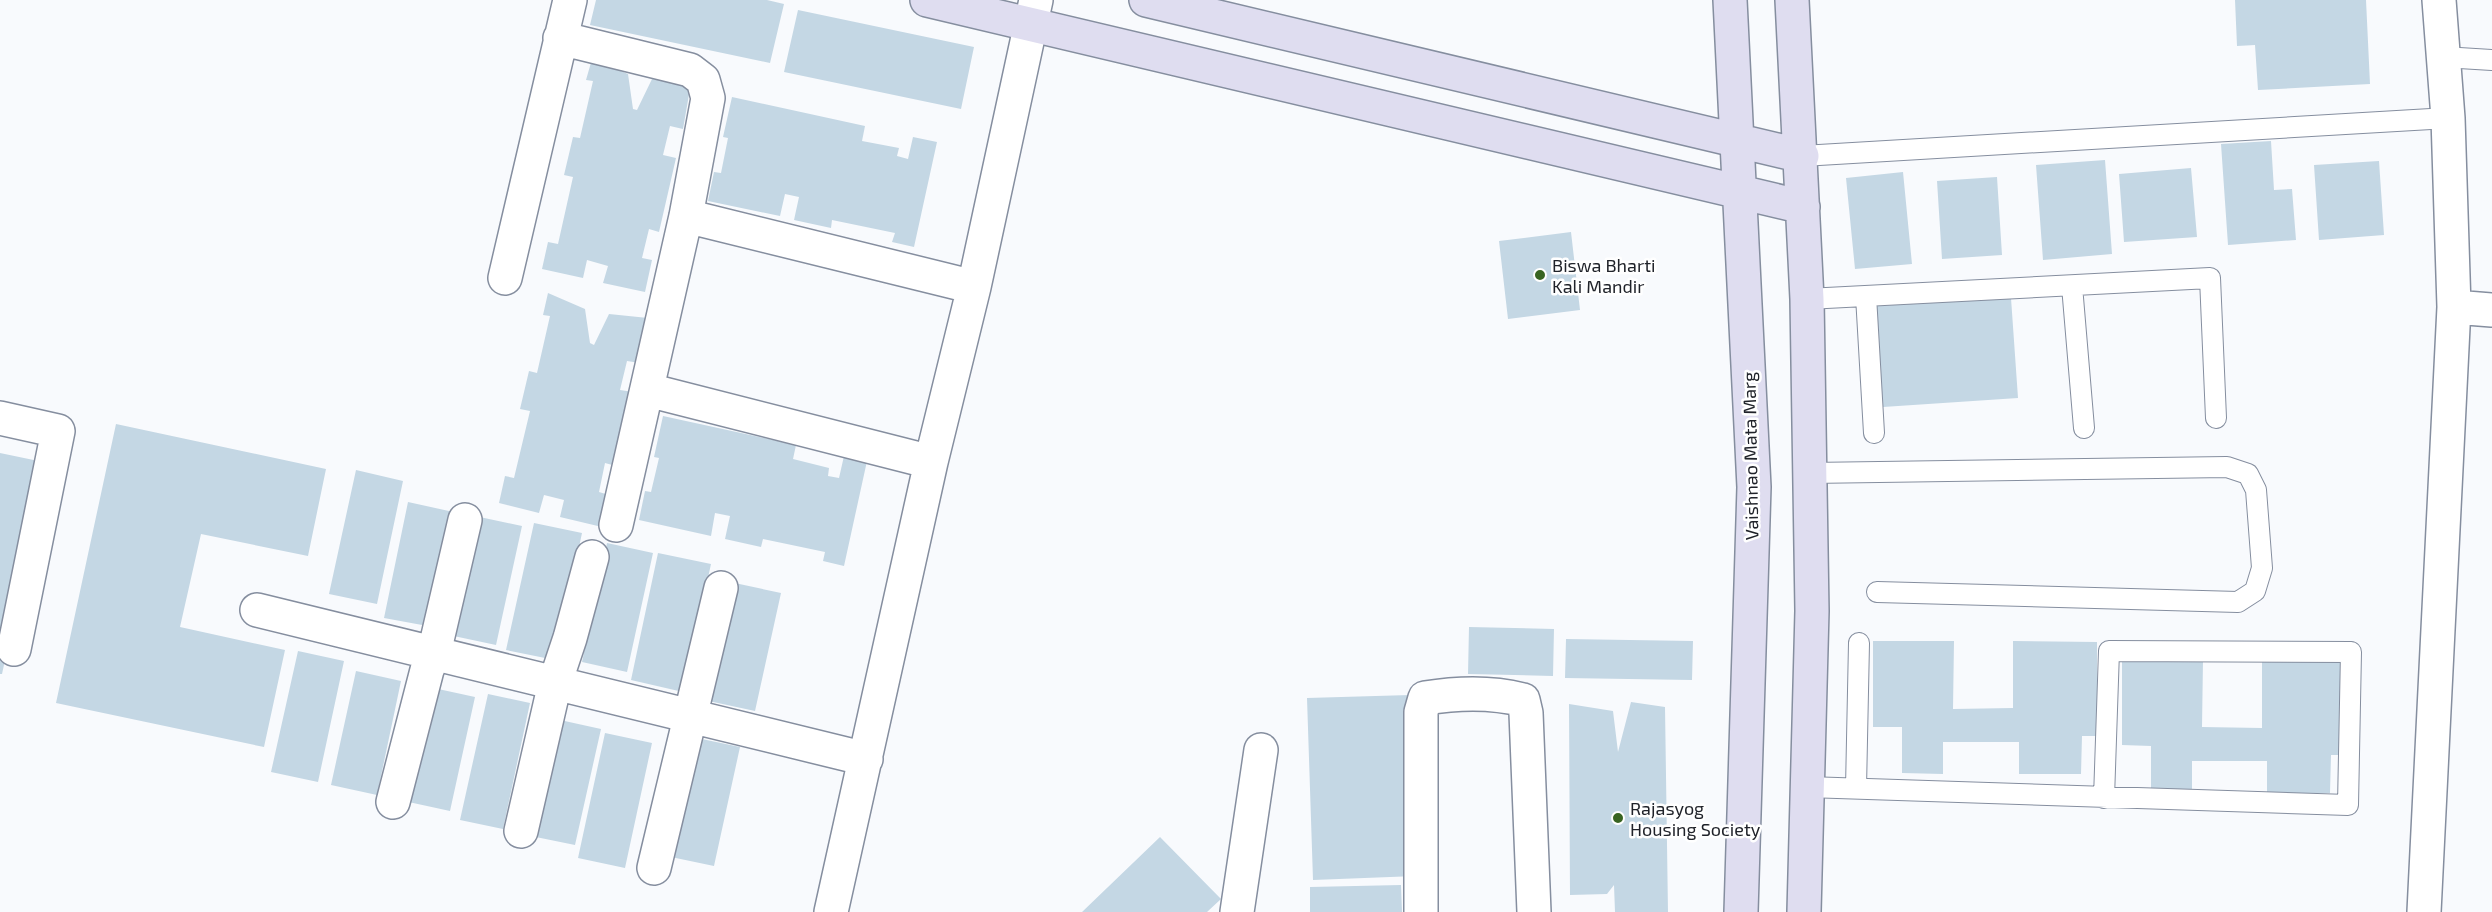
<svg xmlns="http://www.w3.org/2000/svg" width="2492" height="912" viewBox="0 0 2492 912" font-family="'Exo 2',sans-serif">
<rect width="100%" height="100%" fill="#f8fafd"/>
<path fill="#c4d7e4" d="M596,0H767L784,4L770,63L590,25Z
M2235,0H2366L2370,84L2258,90L2255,45L2237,46Z
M798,10L974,47L961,109L784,72Z
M592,59L628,74L633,109L637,110L652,79L691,83L683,129L670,126L663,155L676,158L659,232L649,229L642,258L652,260L645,292L603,283L608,266L587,260L583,278L542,269L548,242L558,244L573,177L564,175L573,137L580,138L593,81L586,80Z
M732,97L865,126L862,141L899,148L897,156L908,159L913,137L937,142L914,247L892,242L895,233L832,220L831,228L794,220L799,197L785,194L780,216L708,201L714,172L721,173L728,138L723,137Z
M2271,141L2274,190L2292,189L2296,240L2228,245L2221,144Z
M2105,160L2112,254L2043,260L2036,165Z
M2379,161L2384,235L2319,240L2314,165Z
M2191,168L2197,237L2124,242L2119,174Z
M1903,172L1912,264L1855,269L1846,178Z
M1997,177L2002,255L1942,259L1937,181Z
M1571,232L1580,310L1508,319L1499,241Z
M548,293L585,309L590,343L594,345L609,314L648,318L640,363L627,361L620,390L633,392L616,466L605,463L599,492L609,495L602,527L560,517L564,500L544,495L539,513L499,503L505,476L514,478L530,411L520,409L529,371L537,373L550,316L543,315Z
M2011,298L2018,398L1883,407L1876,306Z
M663,416L796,445L793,459L829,468L828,476L839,478L844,456L867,461L844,566L823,561L825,552L763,539L761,547L725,539L730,516L715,513L711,536L639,520L645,491L651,492L659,458L654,457Z
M116,424L326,469L308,556L201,534L180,627L285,650L264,747L56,703Z
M0,453L48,463L2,674H0Z
M356,470L403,481L377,604L329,594Z
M408,502L458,513L433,627L384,618Z
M475,516L522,526L496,645L449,635Z
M534,523L582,533L555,660L506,650Z
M607,543L653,553L627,672L582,662Z
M658,553L711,564L683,692L631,680Z
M730,582L781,593L755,711L704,700Z
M1469,627L1554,629L1553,676L1468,674Z
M1566,639L1693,641L1692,680L1565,678Z
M1873,641H1954L1953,709L2013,708V641L2097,642V736H2082L2081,774H2019V742H1943V774L1902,773V727H1873Z
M298,651L344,661L318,782L271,772Z
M2122,660H2203L2202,727L2262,728V660H2346V755H2331L2330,793H2267V761H2192V792H2151V746L2122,745Z
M356,671L401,681L377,795L331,785Z
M429,687L475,697L450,811L404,801Z
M488,694L530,703L503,829L460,820Z
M1410,695L1416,876L1313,880L1307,698Z
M1631,702L1665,707L1668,912H1615L1614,885L1607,894L1570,895L1569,704L1613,711L1618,752Z
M551,718L601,729L575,845L526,835Z
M605,733L652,743L625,868L578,858Z
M697,738L740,747L714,866L671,857Z
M1160,837L1221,899L1207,912H1082Z
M1401,885L1402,912H1310V887Z"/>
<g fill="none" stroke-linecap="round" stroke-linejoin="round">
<g stroke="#858e9f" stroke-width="22">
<path id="lane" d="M2443,57L2492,60
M1802,156L2448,118
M2072,286L2084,428
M1866,296L1874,433
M1807,299L2210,278L2216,418
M1810,473L2227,467L2248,474L2256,490L2262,568L2255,591L2238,602L1877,592
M1807,787L2348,805L2351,652L2109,651L2104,798
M1856,788L1859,643"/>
</g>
<g stroke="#858e9f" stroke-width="36">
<path id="street" d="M560,38L690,70L703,80L708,98L686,216L616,525
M686,216L974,287
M505,278L570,0
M2454,307L2492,310
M648,390L931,462
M0,418L58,431L14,649
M257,610L866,759
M393,802L427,670L434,653L465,520
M521,831L555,683L570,638L592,557
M654,868L721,588
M831,912L931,462L974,287L1036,0
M1237,912L1261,750
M1421,912V712L1425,698C1456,693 1493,692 1523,700L1526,713L1534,912
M2424,912L2454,307L2448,118L2439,0"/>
</g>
<g stroke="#858e9f" stroke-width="36">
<path id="secondary" d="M927,0L1803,207
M1146,0L1802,156
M1730,0L1754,487L1741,912
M1792,0L1807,299L1812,611L1804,912"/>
</g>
<use href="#lane" stroke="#fff" stroke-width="20"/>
<use href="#street" stroke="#fff" stroke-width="33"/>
<use href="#secondary" stroke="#dfddf0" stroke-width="33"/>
</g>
<g fill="#386421" stroke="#fff" stroke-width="2">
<circle cx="1540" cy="275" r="6"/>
<circle cx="1618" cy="818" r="6"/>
</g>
<g text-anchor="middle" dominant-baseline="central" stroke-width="5" stroke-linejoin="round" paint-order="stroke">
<g font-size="18" fill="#20232a" stroke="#fff" text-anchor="start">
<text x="1552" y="265">Biswa Bharti<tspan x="1552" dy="21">Kali Mandir</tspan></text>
<text x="1630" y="808">Rajasyog<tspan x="1630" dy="21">Housing Society</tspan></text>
</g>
<g font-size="18" fill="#20232a" stroke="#fff">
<text transform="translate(1750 456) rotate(-91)">Vaishnao Mata Marg</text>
</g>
</g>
</svg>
